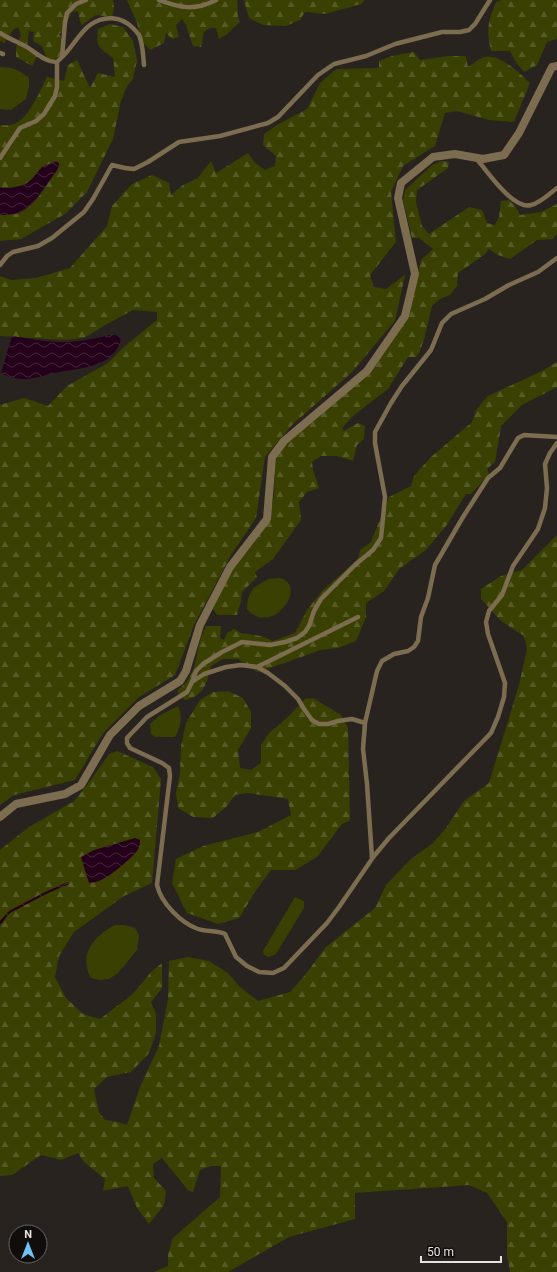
<svg xmlns="http://www.w3.org/2000/svg" width="557" height="1272" viewBox="0 0 557 1272" font-family="Roboto,sans-serif">
<defs>
<pattern id="forest-firs" width="22" height="20" patternUnits="userSpaceOnUse"><rect width="22" height="20" fill="#394001"/><path d="M5 1l3.5 6h-7zM16 11l3.5 6h-7z" fill="#565b26"/></pattern>
<pattern id="water-waves" width="16" height="10" patternUnits="userSpaceOnUse"><rect width="16" height="10" fill="#25001b"/><path d="M0 5q4-4 8 0t8 0" fill="none" stroke="#45253c"/></pattern>
</defs>
<rect width="100%" height="100%" fill="#292320"/>
<path fill="#394001" d="M0,67C12,67 20,70 29,78V87L26,99L11,110L0,109Z
M268,579C272,579 279,577 283,579C304,589 277,628 254,615C251,614 249,611 247,609C247,591 254,587 268,579Z
M178,706C183,717 181,726 175,737H155L151,734L150,724L160,715Z
M295,897L304,901V908L276,954L269,957L264,955L263,951Z
M115,925H125L135,928L139,935L137,950L118,973L109,979L100,980L91,978C78,955 94,936 115,925Z"/>
<path fill="url(#forest-firs)" d="M0,0H113L114,8L112,17L96,15L82,25L80,21L78,11L72,12L68,20L66,30L59,34L64,44L62,55L48,62L42,46L33,41L34,32L29,31L27,47L38,54L32,66L16,57V47L21,35L18,27L13,30L4,43L0,41Z
M127,0H237L238,17L240,22L227,34L219,39L216,28H210L204,32L201,47L193,46L186,25L182,19L176,25L179,37L172,39L166,33L164,43L150,50L141,40L137,23Z
M244,0H365L361,4L325,14L305,12L300,20L286,26L263,25L249,18Z
M502,0H557V39L547,42L537,65L524,72L515,61L510,51H491C486,29 488,22 496,2Z
M110,24L123,27L133,41L137,60L133,79L127,86L121,101L113,139L87,192L65,214L21,239L0,241V213C5,213 11,215 16,214C34,210 52,179 59,163L55,161L42,167L30,181L23,185L7,188L0,187V125C7,126 15,125 21,120C31,111 41,90 47,77L64,81L68,65L77,60L90,88L98,73L115,77L113,58C100,48 95,48 98,29Z
M414,52L420,60L449,56H466L468,67C473,64 479,58 485,57C499,53 521,74 530,83L514,122L489,120L457,111L445,113L435,146L403,166L391,192L396,242L370,275L374,287L386,289L405,275L395,321L352,372L291,426L265,457L256,518L231,555L194,625L175,675L139,697L103,733L75,780L14,795L0,805V405L24,398L48,406L67,386L108,363L125,346L157,320V312L133,310L107,324L84,338L64,340L0,336V276L11,280L36,278L70,268L107,226L112,206L132,184L152,175L169,183L171,195L183,185L198,178L211,161L216,173L248,153L255,163L265,170L275,166L276,156L263,145L264,134L277,125L307,109L320,83L336,69L379,68V61L392,56Z
M442,161L449,162L448,168L417,190L416,202L422,226L429,234L469,207L482,210L487,223L495,225L499,217L501,201L509,200L516,207L520,215L541,212L557,204V234L553,239L537,240L510,259L498,255L489,249L484,255L458,273L457,286L450,295L440,299L432,306L425,336L420,351L416,357H408L388,389L354,415L342,428L344,431L358,423L365,426L364,439L357,445L353,461L337,456H321L312,462L313,470L319,488L307,492L299,502L301,520L273,559L255,572L257,577L242,592L241,601L237,615H217L213,609L227,578L272,507L274,495L275,461L281,450L288,440L370,372L408,316L421,260L433,249L419,238H412L403,200L405,190L432,165Z
M557,362V387L522,405L501,426L495,462L487,469L489,474L471,494H466L446,526L426,550L400,568L384,591L366,603V617L356,641L338,648L320,650L285,663L257,672L238,659H223L211,666C207,683 204,696 185,700L177,691C197,675 194,662 200,641C201,636 204,631 206,626H221L220,638L224,640L227,633L234,629L241,633L261,636L273,641L295,633L307,610L322,591L358,559L360,550L371,542L389,497L411,486L414,476L431,457L472,422L476,410L488,396L542,371Z
M557,535V1272H510L507,1255V1222L487,1193L469,1185L355,1193V1219L289,1237L228,1272H154L168,1266V1254L173,1238L220,1197L221,1166H211L200,1170L193,1192L188,1190L162,1158L153,1164L154,1178L166,1191L164,1205L149,1224L137,1208L128,1186L103,1191L105,1179L84,1162L78,1153L61,1160L41,1155L12,1175L0,1176V850L29,827L74,801L90,781L109,754L117,751L153,767L161,779L152,883L124,896L74,932L59,956L55,977L66,998L83,1014L100,1019L133,994L151,972L162,963V988L151,1002L156,1014V1033L149,1053L131,1072L107,1077L94,1089L99,1112L105,1120L118,1122L127,1125L140,1087L159,1046L168,999L169,961L188,957L209,961L228,973L240,987L258,1001L290,992L305,975L326,947L375,908L386,885L411,859L433,843L446,828L464,801L489,783L519,685L527,649L524,636L501,621L481,599V589L501,576L522,570Z
M228,691L243,698L251,712V728L238,750L240,768L251,770L261,763V745L269,733L287,718L305,699L313,698L341,715L348,728L350,820L342,824L317,857L295,870H271L257,889L239,918L218,924L187,913L172,883L176,859L203,846L258,832L291,815L288,799L247,793L235,795L227,806L213,818L193,817L178,808L176,793L180,773L181,746L186,723L200,700L213,692Z"/>
<path fill="url(#water-waves)" d="M56,162L59,163V166L56,172C39,192 30,217 0,215V188H12L25,185L32,179L42,167Z
M110,335H116L120,338C121,342 120,343 118,347C107,369 75,368 55,373C45,375 34,379 25,379C16,379 9,377 1,373L12,336C31,339 50,343 69,342C83,341 97,338 110,335Z
M135,838L140,840C140,843 140,846 138,849C135,856 109,877 101,880C98,882 93,882 89,883L81,857L94,850Z
M68,882L69,884L46,894L10,913L7,916L0,926V921L9,911L45,892Z"/>
<g fill="none" stroke-linecap="round" stroke-linejoin="round">
<path stroke="#7c6c50" stroke-width="4.5" d="M159,0C180,8 195,11 216,0
M0,33C8,38 15,41 23,45C34,50 45,63 57,62
M0,53L3,54
M62,57C72,48 79,33 90,25C104,15 121,16 133,28C135,30 137,32 139,35C143,44 143,55 144,65
M0,158L20,128L36,121L44,114L55,96L57,87V62L62,57L65,22L67,13L76,4L86,0
M476,158C486,170 513,210 531,205C540,203 549,194 557,188
M0,265L7,256L13,252L38,246L52,238L84,212L93,199L112,165L125,168L134,169L148,162L179,142L220,136L268,123L278,117L318,75L334,64L366,56L395,44L442,32H460L469,30L475,24L490,0
M257,667L358,617
M192,682L196,671L203,664L222,652L242,642L270,645L285,642L297,638L305,632L309,626L314,611L321,599L356,564L373,550L381,538L385,497L375,443V432L391,403L402,386L431,350L442,323L451,314L485,299L509,285L538,272L557,258
M365,723L352,719L338,721L328,724H319L312,720L304,709L298,699L285,686L268,673L257,667L241,665L226,667L204,674L192,682L187,692L147,717L127,738V743L130,748L162,763L169,768L170,776L157,885C161,903 181,923 198,929C207,932 216,930 225,934L236,957L247,966L259,972L273,973L284,968L327,923L339,907L374,856L389,838L491,733L498,717L504,697L505,683L488,634L486,622L489,611L502,595L513,566L538,529L545,508L547,488L545,464L550,453L557,443
M372,858L367,784L363,749L365,723L377,671L382,661L394,654L408,651L414,647L418,641L421,617L428,598L435,565L463,517L488,478L500,468L518,438L524,435L557,437"/>
<path stroke="#7c6c50" stroke-width="8" d="M0,817L16,804L65,794L81,785L110,735L139,706L180,681L186,671L200,625L230,567L267,519L272,457L284,441L367,371L405,316L415,274L398,198L401,183L433,157L455,154L483,159L504,155L519,133L552,67L557,66"/>
</g>
<g transform="translate(28 1244)"><circle r="19" fill="#100d0c" stroke="#666261"/>
<path d="M0-3L7 15L0 10L-7 15Z" fill="#70c1f4"/>
<text y="-6" font-size="11" font-weight="bold" text-anchor="middle" fill="#e6e2e0">N</text>
</g>
<path d="M421 1256v6h80v-6" fill="none" stroke="#e6e2e0" stroke-width="2"/>
<text x="427" y="1256" font-size="12" fill="#e6e2e0" stroke="#100d0c" stroke-width="3" paint-order="stroke">50 m</text>
</svg>
